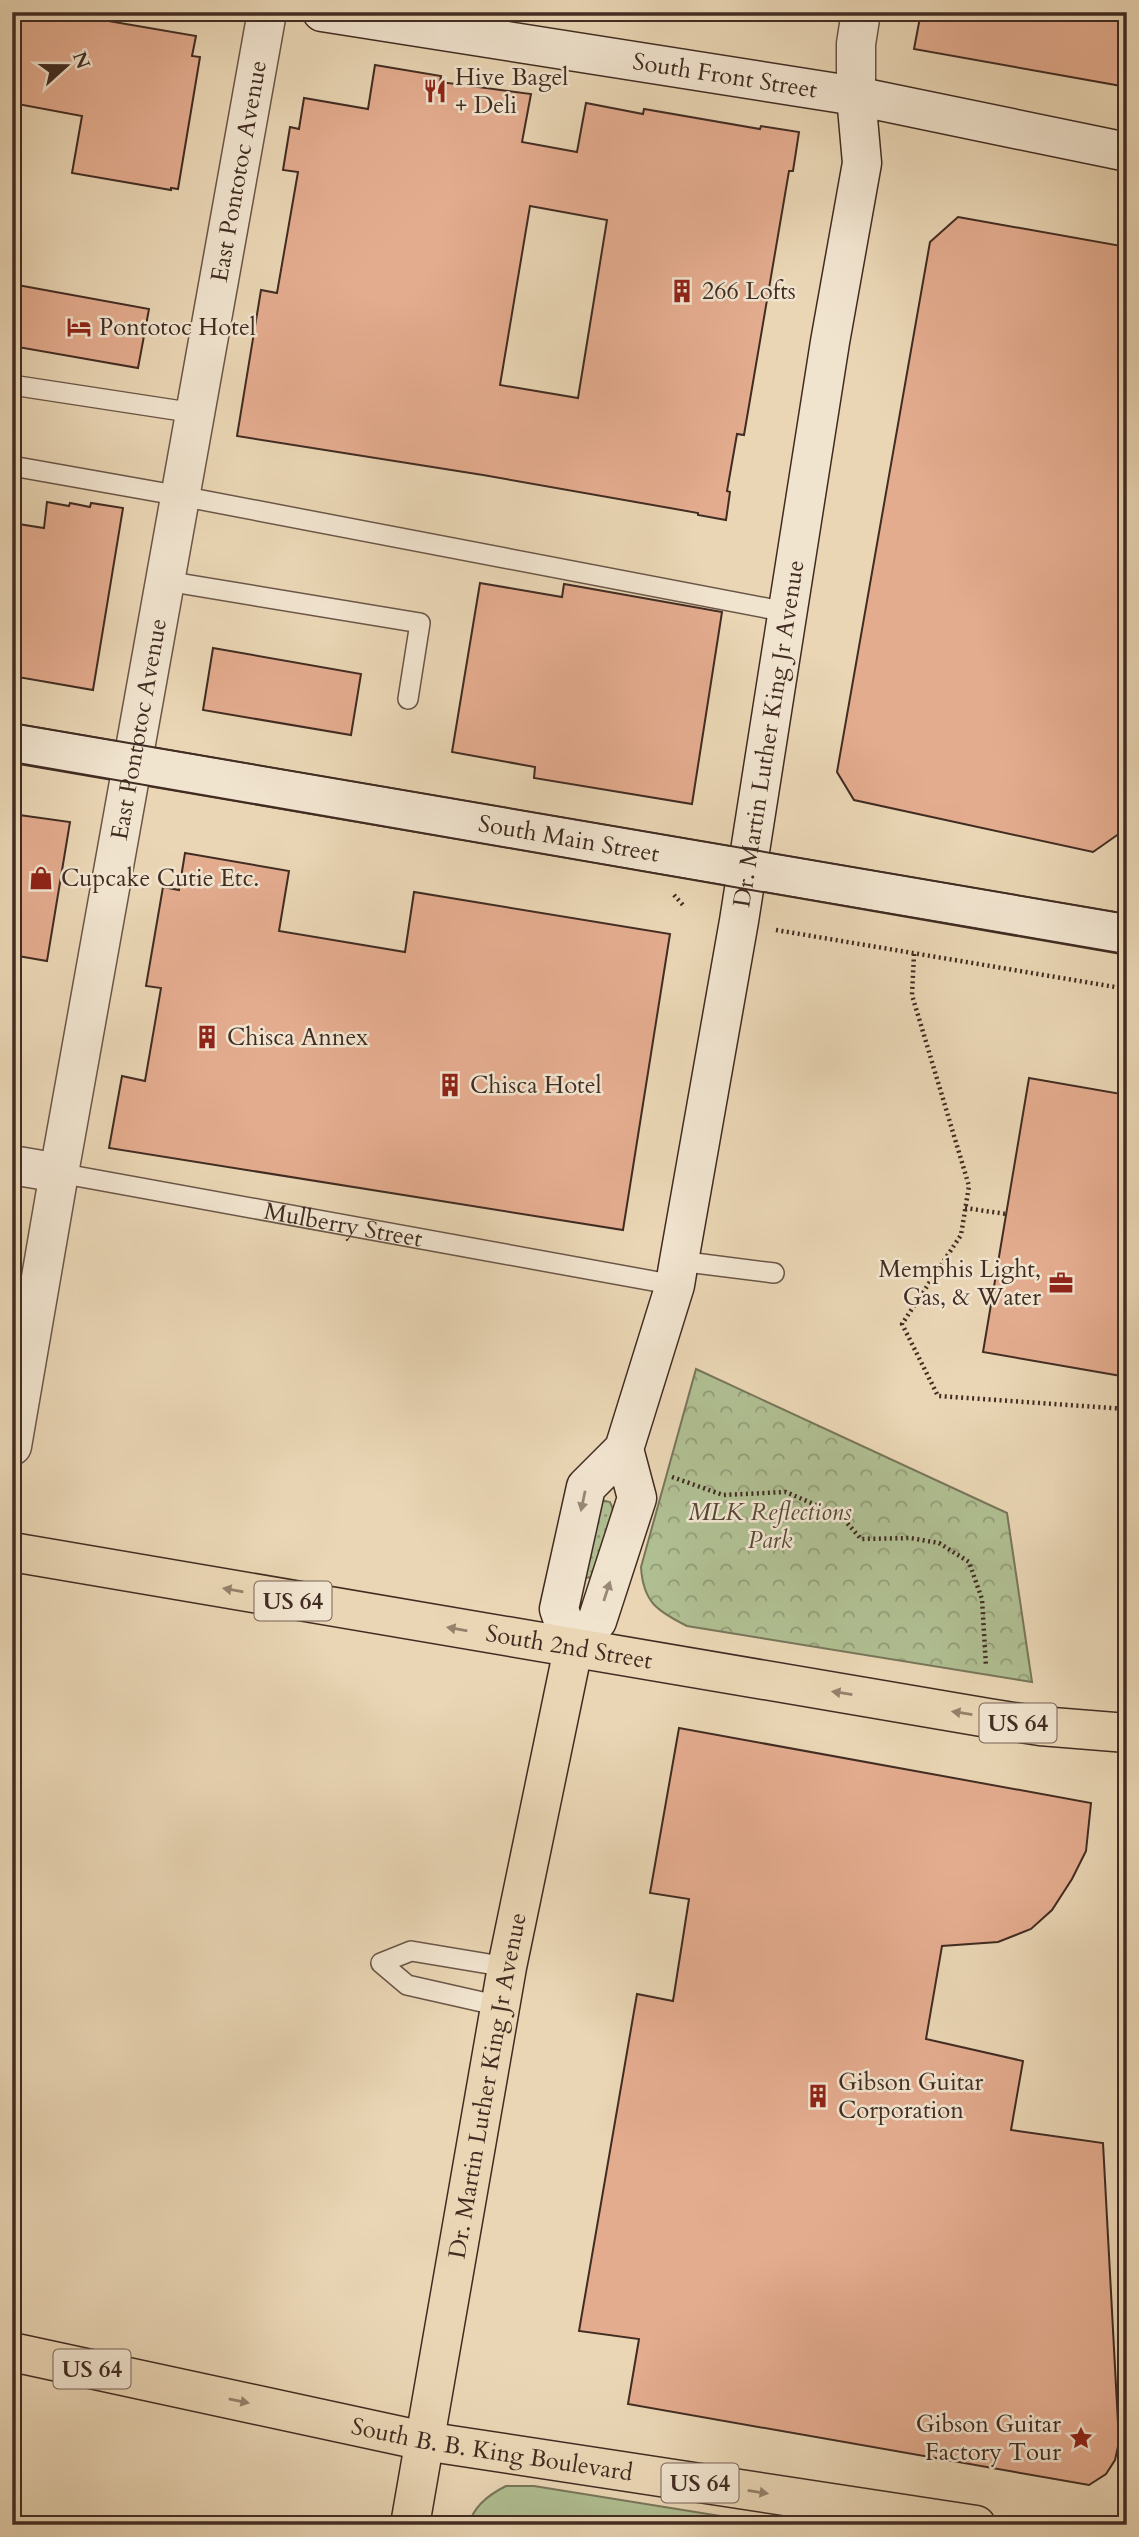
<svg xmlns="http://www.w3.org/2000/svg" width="1139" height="2537" viewBox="0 0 1139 2537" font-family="Cardo,serif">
<defs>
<pattern id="grass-dots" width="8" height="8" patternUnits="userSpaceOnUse" patternTransform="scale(1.75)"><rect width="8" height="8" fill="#b0bf92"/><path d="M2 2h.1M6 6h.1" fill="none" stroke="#919b77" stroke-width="1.8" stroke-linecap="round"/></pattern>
<pattern id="park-crowns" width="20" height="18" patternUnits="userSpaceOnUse" patternTransform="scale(1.75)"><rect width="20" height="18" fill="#b0bf92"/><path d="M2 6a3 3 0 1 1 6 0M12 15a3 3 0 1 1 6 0" fill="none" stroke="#919b77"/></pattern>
</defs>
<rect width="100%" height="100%" fill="#ead6b5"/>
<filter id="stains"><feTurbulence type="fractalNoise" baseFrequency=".00286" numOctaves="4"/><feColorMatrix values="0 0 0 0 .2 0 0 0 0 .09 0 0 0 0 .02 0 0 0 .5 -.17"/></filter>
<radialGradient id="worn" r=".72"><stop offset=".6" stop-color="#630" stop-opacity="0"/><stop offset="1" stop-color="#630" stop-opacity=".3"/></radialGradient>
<path fill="url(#grass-dots)" stroke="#78765a" stroke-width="2" d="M601,1500L610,1502L614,1511L591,1577L585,1578Z"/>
<path fill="url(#park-crowns)" stroke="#78765a" stroke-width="2" d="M696,1369L1007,1513L1032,1682L687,1626C657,1611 643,1602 641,1567Z"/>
<path fill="#b0bf92" stroke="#78765a" stroke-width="2" d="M506,2486H534L776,2525H469C473,2506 490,2494 506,2486Z"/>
<path fill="#e4ac8f" stroke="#412c22" stroke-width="2" fill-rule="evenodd" d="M12,12H56L196,36L192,56L200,57L178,189L171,188V190L72,173L82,116L12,103Z
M921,12H1127V87L914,49Z
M375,65L441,76L440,82L531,94L522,142L577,152L586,103L643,114L644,109L760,129L761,126L799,132L793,171H789L744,435L737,434L727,491L730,492L726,520L698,515V513L483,475L237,436L261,290L277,293L298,172L283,170L290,127L299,129L304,98L368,109ZM530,206L607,220L578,398L500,385Z
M958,217L1127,247V809L1123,831L1093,852L854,800L837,772L930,242Z
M12,284L149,309L138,368L12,346Z
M47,502L69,506L70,503L90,507L91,503L123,508L93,690L12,676V523L44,528Z
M480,583L562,597L564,584L722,612L692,804L534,778L535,767L452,752Z
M213,648L361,674L351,735L203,710Z
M12,814L70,822L47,961L12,955Z
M185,853L289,871L279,931L405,952L414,892L670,934L623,1230L109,1148L122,1076L145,1081L161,988L146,986L163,887L179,890Z
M1029,1078L1127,1095V1377L983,1352Z
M679,1728L1091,1803L1086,1851L1072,1879L1052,1910L1031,1929L998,1942L942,1946L926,2039L1023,2061L1011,2130L1103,2143L1119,2442L1115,2460L1106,2474L1089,2485L628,2404L639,2339L579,2331L637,1994L673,2001L689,1899L650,1893Z"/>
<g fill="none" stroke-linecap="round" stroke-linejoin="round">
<g stroke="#6b5647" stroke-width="22">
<g id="lane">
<path d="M12,385L195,413"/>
<path d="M12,466L181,496L787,612"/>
<path d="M166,581L420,623L408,699"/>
<path id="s1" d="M59,1173L675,1285"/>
<path d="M679,1261L774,1273"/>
<path d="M500,2006L407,1985L381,1963L411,1951L507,1967"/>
</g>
</g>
<g stroke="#6b5647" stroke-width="41">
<g id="street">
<path d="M856,96V44L861,12"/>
<path d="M12,1165L59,1173"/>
<path id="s2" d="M12,1446L59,1173L267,12"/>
</g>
</g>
<g stroke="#412c22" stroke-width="41">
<g id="secondary">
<path id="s3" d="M322,12L856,96L1127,152"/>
<path id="s4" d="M12,743L1127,934"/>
<path id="s5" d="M624,1449L637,1498L597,1621L573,1649L559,1609L586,1487L624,1449L675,1285L679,1261L739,921L830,342L862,163L856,96"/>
</g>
</g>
<g stroke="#412c22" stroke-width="41">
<g id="primary">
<path id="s6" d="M12,1552L988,1718L1040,1726L1127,1733"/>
<path id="s7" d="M12,2352L424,2441L976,2525"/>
<path id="s8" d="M410,2525L507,1967L573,1649"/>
</g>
</g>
<path stroke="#412c22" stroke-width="4.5" stroke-dasharray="2 3.5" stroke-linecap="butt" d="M674,895L683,905
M776,930L1127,989
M914,954L912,995L969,1186L961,1235L902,1324L938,1396L1127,1409
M965,1208L1006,1214
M672,1477L723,1495L786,1492L841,1516L861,1539L910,1538L939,1543L969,1562L982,1599L986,1667"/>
<use href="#lane" stroke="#f1e4cf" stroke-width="19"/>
<use href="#street" stroke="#f1e4cf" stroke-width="38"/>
<use href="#secondary" stroke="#f1e4cf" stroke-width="38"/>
<use href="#primary" stroke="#ead6b5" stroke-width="38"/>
<path stroke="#412c22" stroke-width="2" d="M12,723L1127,914
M12,762L1127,955"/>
</g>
<defs><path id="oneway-solid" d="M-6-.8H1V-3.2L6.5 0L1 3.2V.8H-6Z" transform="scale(1.75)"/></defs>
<g fill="#998878">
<use href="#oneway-solid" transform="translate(583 1501) rotate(102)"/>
<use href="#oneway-solid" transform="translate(607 1591) rotate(-72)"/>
</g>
<g fill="#96816c">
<use href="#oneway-solid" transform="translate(233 1590) rotate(-170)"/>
<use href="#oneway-solid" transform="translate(457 1629) rotate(-170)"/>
<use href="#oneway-solid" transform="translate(842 1693) rotate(-171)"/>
<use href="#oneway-solid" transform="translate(962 1713) rotate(-171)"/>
<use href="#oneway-solid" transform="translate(239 2401) rotate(12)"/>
<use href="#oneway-solid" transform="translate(758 2492) rotate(9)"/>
</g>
<defs>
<g id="restaurant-bare" transform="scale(1.89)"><path d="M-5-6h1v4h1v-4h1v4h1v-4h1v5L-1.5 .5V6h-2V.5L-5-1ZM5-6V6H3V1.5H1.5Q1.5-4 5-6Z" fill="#8f2418" stroke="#f1e4cf" stroke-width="2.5" paint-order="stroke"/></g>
<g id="building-bare" transform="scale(1.89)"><path d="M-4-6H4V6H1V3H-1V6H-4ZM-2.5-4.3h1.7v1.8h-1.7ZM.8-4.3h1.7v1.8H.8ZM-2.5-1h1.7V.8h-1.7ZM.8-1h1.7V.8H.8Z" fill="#8f2418" stroke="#f1e4cf" stroke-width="2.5" paint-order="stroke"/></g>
<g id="hotel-bare" transform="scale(1.89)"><path d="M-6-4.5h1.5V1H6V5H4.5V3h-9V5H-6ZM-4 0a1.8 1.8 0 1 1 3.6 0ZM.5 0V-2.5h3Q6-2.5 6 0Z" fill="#8f2418" stroke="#f1e4cf" stroke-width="2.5" paint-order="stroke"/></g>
<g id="shop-bare" transform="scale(1.89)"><path d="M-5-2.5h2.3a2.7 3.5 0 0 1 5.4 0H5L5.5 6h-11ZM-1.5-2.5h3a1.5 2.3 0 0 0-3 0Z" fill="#8f2418" stroke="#f1e4cf" stroke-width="2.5" paint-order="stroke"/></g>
<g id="office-bare" transform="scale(1.89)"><path d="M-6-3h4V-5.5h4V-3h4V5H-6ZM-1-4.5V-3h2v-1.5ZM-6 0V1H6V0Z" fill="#8f2418" stroke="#f1e4cf" stroke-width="2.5" paint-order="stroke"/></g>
<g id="sight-bare" transform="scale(1.89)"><path d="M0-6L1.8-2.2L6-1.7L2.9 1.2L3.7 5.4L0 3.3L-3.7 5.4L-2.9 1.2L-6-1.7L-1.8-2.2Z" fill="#8f2418" stroke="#f1e4cf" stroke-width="2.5" paint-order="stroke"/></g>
</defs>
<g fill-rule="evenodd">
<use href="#restaurant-bare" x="435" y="91"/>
<use href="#building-bare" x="682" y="291"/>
<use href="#hotel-bare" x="79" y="327"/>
<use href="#shop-bare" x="41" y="878"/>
<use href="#building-bare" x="207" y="1037"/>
<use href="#building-bare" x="450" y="1085"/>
<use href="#office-bare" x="1061" y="1283"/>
<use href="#building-bare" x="818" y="2096"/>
<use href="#sight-bare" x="1081" y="2438"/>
</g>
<g text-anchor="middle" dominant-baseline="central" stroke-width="5" stroke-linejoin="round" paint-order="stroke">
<g fill="#f1e4cf" stroke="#766356" stroke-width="2">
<rect x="254.5" y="1581.5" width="77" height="39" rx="5"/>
<rect x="979.5" y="1703.5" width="77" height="39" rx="5"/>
<rect x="53.5" y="2349.5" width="77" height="39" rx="5"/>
<rect x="661.5" y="2463.5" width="77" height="39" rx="5"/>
</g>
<g font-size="23" font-weight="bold" fill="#412c22">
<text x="293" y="1601">US 64</text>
<text x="1018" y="1723">US 64</text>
<text x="92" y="2369">US 64</text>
<text x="700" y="2483">US 64</text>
</g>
<g font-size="24" fill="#412c22" stroke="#f1e4cf">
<text stroke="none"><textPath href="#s3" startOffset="408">South Front Street</textPath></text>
<text stroke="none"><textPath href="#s2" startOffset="1295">East Pontotoc Avenue</textPath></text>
<text stroke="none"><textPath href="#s2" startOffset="728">East Pontotoc Avenue</textPath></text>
<text stroke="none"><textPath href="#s5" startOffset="1169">Dr. Martin Luther King Jr Avenue</textPath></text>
<text stroke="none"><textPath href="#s4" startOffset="565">South Main Street</textPath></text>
<text stroke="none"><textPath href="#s1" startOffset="289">Mulberry Street</textPath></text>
<text stroke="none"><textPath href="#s6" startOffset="565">South 2nd Street</textPath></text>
<text stroke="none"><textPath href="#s8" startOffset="446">Dr. Martin Luther King Jr Avenue</textPath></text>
<text stroke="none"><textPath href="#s7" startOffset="490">South B. B. King Boulevard</textPath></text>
</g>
<g font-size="24" fill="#412c22" stroke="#f1e4cf" text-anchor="start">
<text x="455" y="77">Hive Bagel<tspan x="455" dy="28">+ Deli</tspan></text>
<text x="702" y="291">266 Lofts</text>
<text x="99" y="327">Pontotoc Hotel</text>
<text x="61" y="878">Cupcake Cutie Etc.</text>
<text x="227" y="1037">Chisca Annex</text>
<text x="470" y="1085">Chisca Hotel</text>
<text x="1041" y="1269" text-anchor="end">Memphis Light,<tspan x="1041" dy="28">Gas, &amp; Water</tspan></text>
<text x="838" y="2082">Gibson Guitar<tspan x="838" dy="28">Corporation</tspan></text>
<text x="1061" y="2424" text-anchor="end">Gibson Guitar<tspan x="1061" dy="28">Factory Tour</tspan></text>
</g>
<g font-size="24" font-style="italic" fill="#574938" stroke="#f1e4cf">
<text x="770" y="1512">MLK Reflections<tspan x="770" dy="28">Park</tspan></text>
</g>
</g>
<rect width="1139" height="2537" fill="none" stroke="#ead6b5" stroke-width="42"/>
<rect x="14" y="14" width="1111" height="2509" fill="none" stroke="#412c22" stroke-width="3.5"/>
<rect x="21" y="21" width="1097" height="2495" fill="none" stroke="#412c22" stroke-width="2"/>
<g transform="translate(66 66) rotate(69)" stroke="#f1e4cf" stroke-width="5" paint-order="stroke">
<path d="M0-5L12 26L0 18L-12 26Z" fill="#412c22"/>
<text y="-10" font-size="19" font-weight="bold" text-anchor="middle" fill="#412c22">N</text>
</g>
<rect width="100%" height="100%" filter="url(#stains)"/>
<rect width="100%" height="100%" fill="url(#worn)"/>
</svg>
